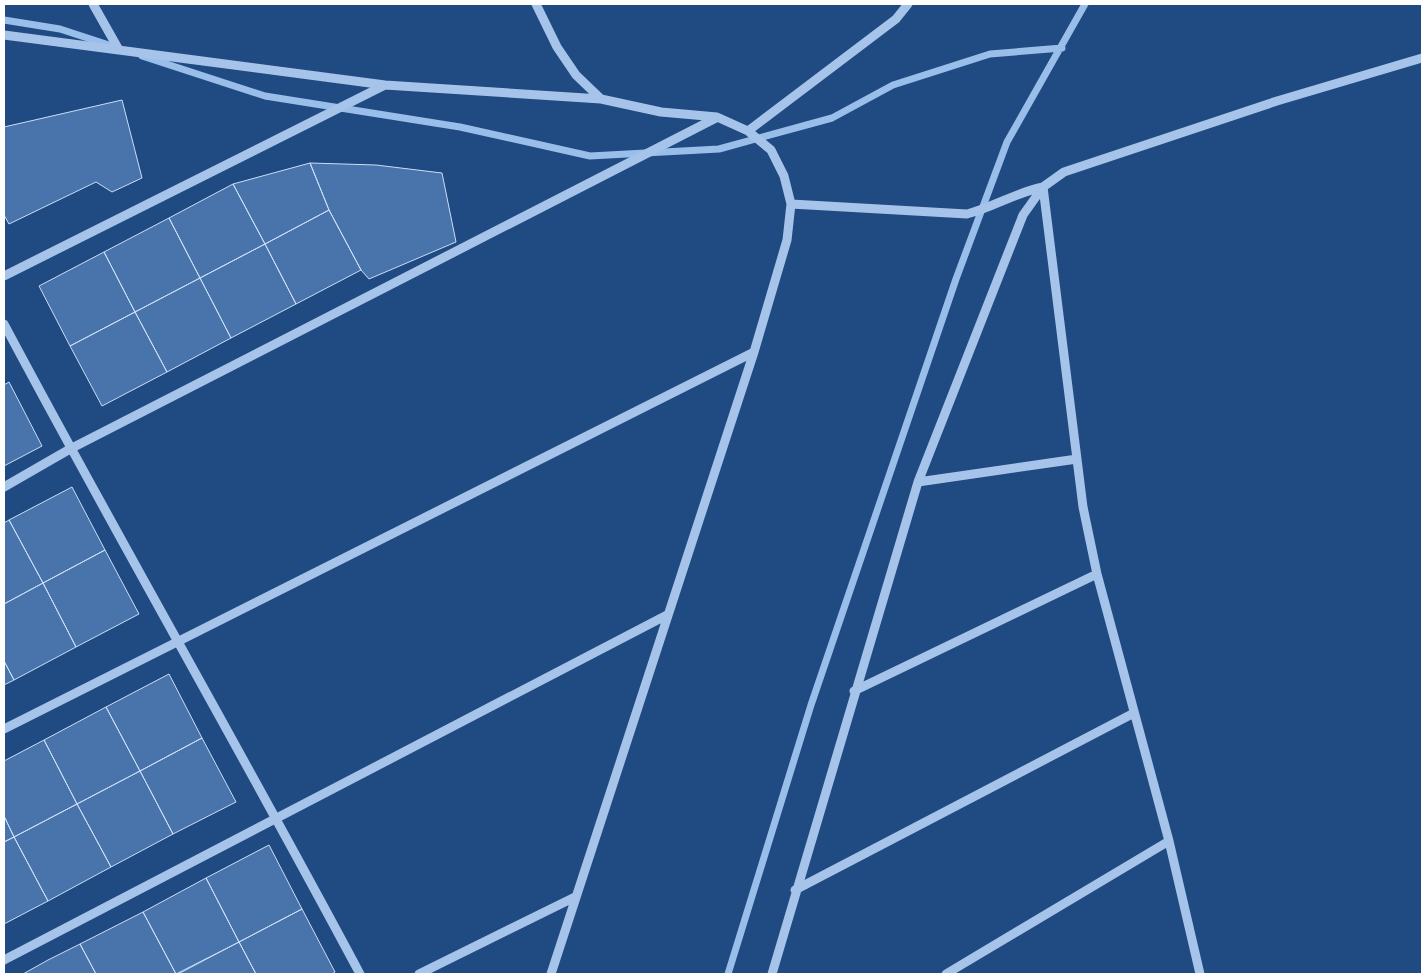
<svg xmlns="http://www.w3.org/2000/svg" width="1426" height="978" viewBox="0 0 1426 978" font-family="'Noto Sans',sans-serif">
<rect width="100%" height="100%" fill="#204a82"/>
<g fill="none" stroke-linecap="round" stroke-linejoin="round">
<path stroke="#9abeea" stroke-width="7" d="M4,20L60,29L112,46
M142,56L265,96L460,127L590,156L719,149L832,118L893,85L990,54L1062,48
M728,974L811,705L956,279L1007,142L1085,4"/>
</g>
<path fill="#4873ab" stroke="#cadef7" d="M122,100L142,178L112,192L96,182L9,224L4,215V127Z
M310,163L329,210L265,244L233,184Z
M310,163L376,165L442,173L456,242L369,279L361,270L329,210Z
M233,184L265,244L200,278L169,218Z
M329,210L361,270L296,304L265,244Z
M169,218L200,278L135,312L104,252Z
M265,244L296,304L231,338L200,278Z
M104,252L135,312L70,346L39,286Z
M200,278L231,338L167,372L135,312Z
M135,312L167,372L102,406L70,346Z
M9,382L42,446L4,466V385Z
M72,487L105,550L43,583L9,520Z
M9,520L43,583L4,604V523Z
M105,550L139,614L76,647L43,583Z
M43,583L76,647L14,680L4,661V604Z
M4,661L14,680L4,685Z
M169,674L202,738L140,771L106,707Z
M106,707L140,771L77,804L44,740Z
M202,738L236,802L173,834L140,771Z
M44,740L77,804L14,837L4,816V761Z
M140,771L173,834L111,867L77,804Z
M77,804L111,867L48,901L14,837Z
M4,816L14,837L4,842Z
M14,837L48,901L4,924V842Z
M269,845L302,909L239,942L206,878Z
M206,878L239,942L176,974L143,912Z
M302,909L335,972L332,974H256L239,942Z
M143,912L176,974H96L80,944Z
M239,942L256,974H178Z
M80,944L96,974H23L48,960Z"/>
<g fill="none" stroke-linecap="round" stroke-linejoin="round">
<path stroke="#a6c4e9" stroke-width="9" d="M93,4L119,50
M536,4L557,47L576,75L601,99L661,112L717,117L748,131L771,150L784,176L791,204L787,240L754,352L551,974
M4,35L385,85L601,99
M748,131L896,19L908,4
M791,204L967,214C994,207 1017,192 1043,187L1083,507L1097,574L1169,841L1200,974
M4,276L385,85
M4,324C120,542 244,756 360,974
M918,482L1077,459
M4,487L70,449L716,118
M854,691L1097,574
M4,729L754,352
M795,890L1134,713
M4,960L667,615
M419,974L575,897
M772,974L918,482L1023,215L1043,187L1064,172L1277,101L1422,58
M946,974L1169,841"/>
</g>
<rect width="1426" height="978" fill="none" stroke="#ffffff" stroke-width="10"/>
</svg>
